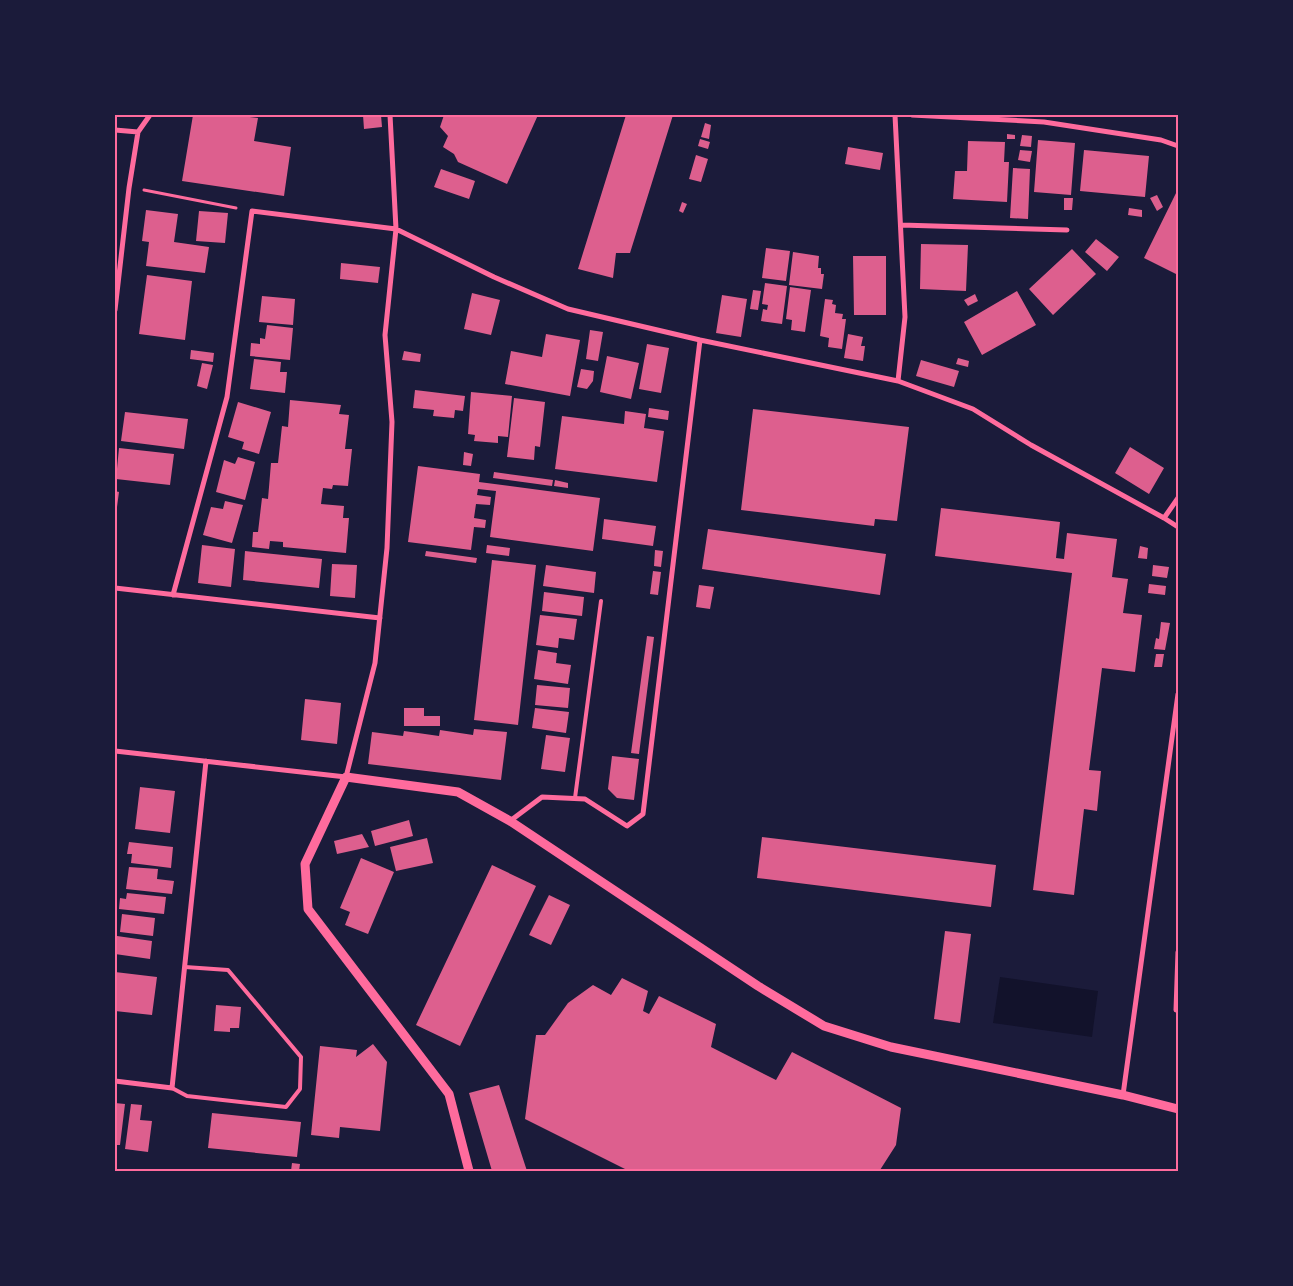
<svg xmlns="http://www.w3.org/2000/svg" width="1293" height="1286" viewBox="0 0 1293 1286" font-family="Literata,serif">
<rect width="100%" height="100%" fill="#1b1b3a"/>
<path fill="#12122b" d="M1000,977L1098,991L1092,1037L993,1023Z"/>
<path fill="#dd5f8e" d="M193,115H241V116L258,118L254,141L291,147L284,196L182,181Z
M363,115H381L382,127L364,129Z
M444,115H538L507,184L458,162L454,154L443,147L448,136L440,127Z
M626,115H673L630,253H616L613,278L578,269Z
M705,123L711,125L709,139L701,137Z
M1007,134L1015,135V139H1007Z
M1022,135L1032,136L1031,147L1020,146Z
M700,139L710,142L708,149L698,146Z
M1038,140L1075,143L1071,195L1034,192Z
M968,141L1005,142L1004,162H1009L1007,202L953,199L955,171H967Z
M848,147L883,153L880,170L845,164Z
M1020,150L1032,151L1030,162L1018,160Z
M1084,150L1149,156L1145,197L1080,191Z
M696,155L708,159L701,182L689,179Z
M1013,168L1030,169L1028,219L1010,218Z
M441,169L475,181L469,199L434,187Z
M1178,189V275L1144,258Z
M1157,195L1163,207L1157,211L1150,198Z
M1064,198H1073L1072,210H1064Z
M682,202L687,204L683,213L679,211Z
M1129,208L1142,210V217L1128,215Z
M146,210L178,214L174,242L209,247L205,273L146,266L149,242L142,241Z
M199,211L228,213L225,243L196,241Z
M1096,239L1119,257L1107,271L1085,252Z
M921,244L968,245L966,291L920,289Z
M766,248L790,251L786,281L762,278Z
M1072,249L1096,274L1053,315L1029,289Z
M793,252L819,256L818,268H821V274H824L822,289L789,285Z
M853,256H886V315H854Z
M341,263L380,267L378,283L340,279Z
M147,275L192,281L185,340L139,334Z
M765,283L787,286L782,324L761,321L763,309L767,310L768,305L762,304Z
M790,287L811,290L805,332L791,330L792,320L786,319Z
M753,290L761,291L758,310L750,309Z
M1017,291L1036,325L982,355L964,322Z
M472,293L500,300L491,335L464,329Z
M975,294L978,301L968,306L964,300Z
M722,295L747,299L741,337L716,333Z
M262,296L295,299L293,325L259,322Z
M825,299L833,300L832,304L836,305L835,313L843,314L842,319H846L842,349L828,347L829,338L820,336Z
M267,325L293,328L290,360L250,356L251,343L260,344V338L265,339Z
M590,330L603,332L598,361L586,359Z
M546,334L580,340L570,396L505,384L511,351L542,357Z
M848,334L863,337L861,346H865L863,361L844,358Z
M647,344L669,348L661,393L639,389Z
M191,350L214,353L213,362L190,359Z
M404,351L421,354L420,362L402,360Z
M607,356L639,363L631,399L600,392Z
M958,358L969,361L968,367L956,364Z
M254,359L281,362L280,372H287L285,393L250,389Z
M921,360L959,371L954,387L916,376Z
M202,363L213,365L207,389L197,386Z
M581,369L594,371L593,381L587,389L577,387Z
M415,390L465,396L463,411L455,410L454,418L433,416L434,410L413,408Z
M471,392L512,396L508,437L498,436V443L474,441L475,435L468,434Z
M514,398L545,402L540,447L535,446L534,460L507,457Z
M290,400L341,405L339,414L349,415L345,449H352L348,486L333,485L332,489L323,488L321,504L344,506L343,518H349L346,553L283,547V542L270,541L269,549L252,547L253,532H258L262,498L268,499L271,463H278L282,426L288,427Z
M238,402L271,412L259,454L242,449L244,442L228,437Z
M649,408L669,411L668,420L648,417Z
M753,409L909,427L897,521L875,519L874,526L741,510Z
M625,411L646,414L644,428L664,431L657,482L555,469L562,416L624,424Z
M125,412L188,419L184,449L121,441Z
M1130,447L1164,468L1149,494L1115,473Z
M119,448L174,454L170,485L116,479Z
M464,452L473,454L471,466L463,465Z
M238,457L255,462L245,500L216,492L224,460L235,464Z
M418,466L480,474L479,482L600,498L593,551L490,537L496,491L478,489L477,495L491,497L490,505L476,504L474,518L486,520L485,528L474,527L471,550L408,542Z
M494,472L553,480L552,486L493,478Z
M555,480L568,483V488L554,486Z
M115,491L119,492L117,507H115Z
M225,501L243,505L232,543L203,535L211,507L223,509Z
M941,508L1060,522L1056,558L1064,559L1067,533L1117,539L1112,577L1128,579L1123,613L1142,615L1135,672L1102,668L1089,770L1101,771L1097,811L1084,809L1074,895L1033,890L1072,573L935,556Z
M604,519L656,526L653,546L602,539Z
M708,529L886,554L880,595L702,569Z
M202,545L235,549L231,587L198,583Z
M487,545L510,548L509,556L486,553Z
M1140,546L1148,548L1147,559L1138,558Z
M655,550L663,551L661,567L654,566Z
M245,551L322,559L319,588L243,580Z
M426,551L477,558L476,563L425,556Z
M492,560L536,565L518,725L474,720Z
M332,564L357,565L355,598L330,596Z
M546,565L596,572L594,593L543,586Z
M1153,565L1169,567L1167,578L1152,576Z
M653,571L661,572L658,595L650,594Z
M1149,584L1166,586L1165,595L1148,593Z
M699,585L714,587L710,609L696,607Z
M544,592L584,597L582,616L542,611Z
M540,615L577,619L574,640L559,638L558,648L536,645Z
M1161,622L1170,623L1165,650L1154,649L1156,638L1159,639Z
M647,636L654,637L639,754L631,753Z
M538,650L557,653L556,663L571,665L568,684L534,679Z
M1156,654H1164L1162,667H1154Z
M537,685L570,688L568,708L535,705Z
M305,699L341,703L337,744L301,740Z
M404,708H424V716H440V726H404Z
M535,708L569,712L566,733L532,728Z
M474,729L507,732L501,780L368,764L372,732L403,736L404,731L439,736L440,730L473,735Z
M546,735L570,738L565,772L541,769Z
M612,756L639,759L634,800L617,798L608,789Z
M140,787L175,791L170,833L135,829Z
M409,820L413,836L375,846L371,831Z
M362,834L369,847L337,854L334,841Z
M762,837L996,865L991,907L757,878Z
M427,838L433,863L396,871L390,847Z
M129,842L173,847L171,868L131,863L132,854H127Z
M361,858L394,872L368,934L345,925L350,912L340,908Z
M492,865L536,886L460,1046L416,1025Z
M129,867L158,869L157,879L174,881L172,894L126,889Z
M127,893L166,897L164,914L119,909L120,898L126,899Z
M549,895L570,905L551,945L529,935Z
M122,914L155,918L153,936L120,932Z
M945,931L971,934L960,1023L934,1019Z
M117,936L152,941L150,959L115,954Z
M115,972L157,977L152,1015L115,1011Z
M622,978L648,991L643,1011L649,1014L659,996L716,1024L711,1047L776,1080L792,1052L901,1108L896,1145L880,1170L878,1171H629L525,1119L536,1035H545L568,1003L593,985L611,995Z
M216,1005L241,1007L239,1028H230V1032L214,1031Z
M373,1044L387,1062L380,1131L340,1127L339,1138L311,1135L320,1046L357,1050L356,1057Z
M499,1085L527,1171H492L469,1093Z
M115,1103L125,1104L120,1145H115Z
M131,1104L142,1105L140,1120L152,1121L148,1152L125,1149Z
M212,1113L301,1122L297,1157L208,1148Z
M292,1163L300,1164L299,1171H291Z"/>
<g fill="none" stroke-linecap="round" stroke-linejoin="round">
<path stroke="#ff6b9d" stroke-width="3" d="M144,190L236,208"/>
<path stroke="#ff6b9d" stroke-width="4" d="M575,798L601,601
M172,1088L187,1096L286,1107L300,1089L301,1057L228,970L185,967"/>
<path stroke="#ff6b9d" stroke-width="5" d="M895,115L905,317L898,381
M912,115L1044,122L1161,140L1178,146
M115,130L138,132
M901,225L1067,230
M115,310L129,188L138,132L150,115
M1164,518L1178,498
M115,588L380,618
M173,595L227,397L252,211L396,229L494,277L568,309L700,340L898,381L973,409L1031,445L1164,518L1178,527
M115,751L346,777L375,663L387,548L392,422L385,335L396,229L390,115
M510,821L542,797L585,799L627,826L643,814L700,340
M1176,1010L1178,952
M115,1081L172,1088L206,761
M1123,1095L1178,694"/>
<path stroke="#ff6b9d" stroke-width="9" d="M469,1171L449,1094L308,909L305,864L346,777L458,792L510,821L758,986L824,1026L891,1047L1123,1095L1178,1109"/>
</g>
<rect width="1293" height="1286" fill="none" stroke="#1b1b3a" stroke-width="232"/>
<rect x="116" y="116" width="1061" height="1054" fill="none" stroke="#ff6b9d" stroke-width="2"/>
</svg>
